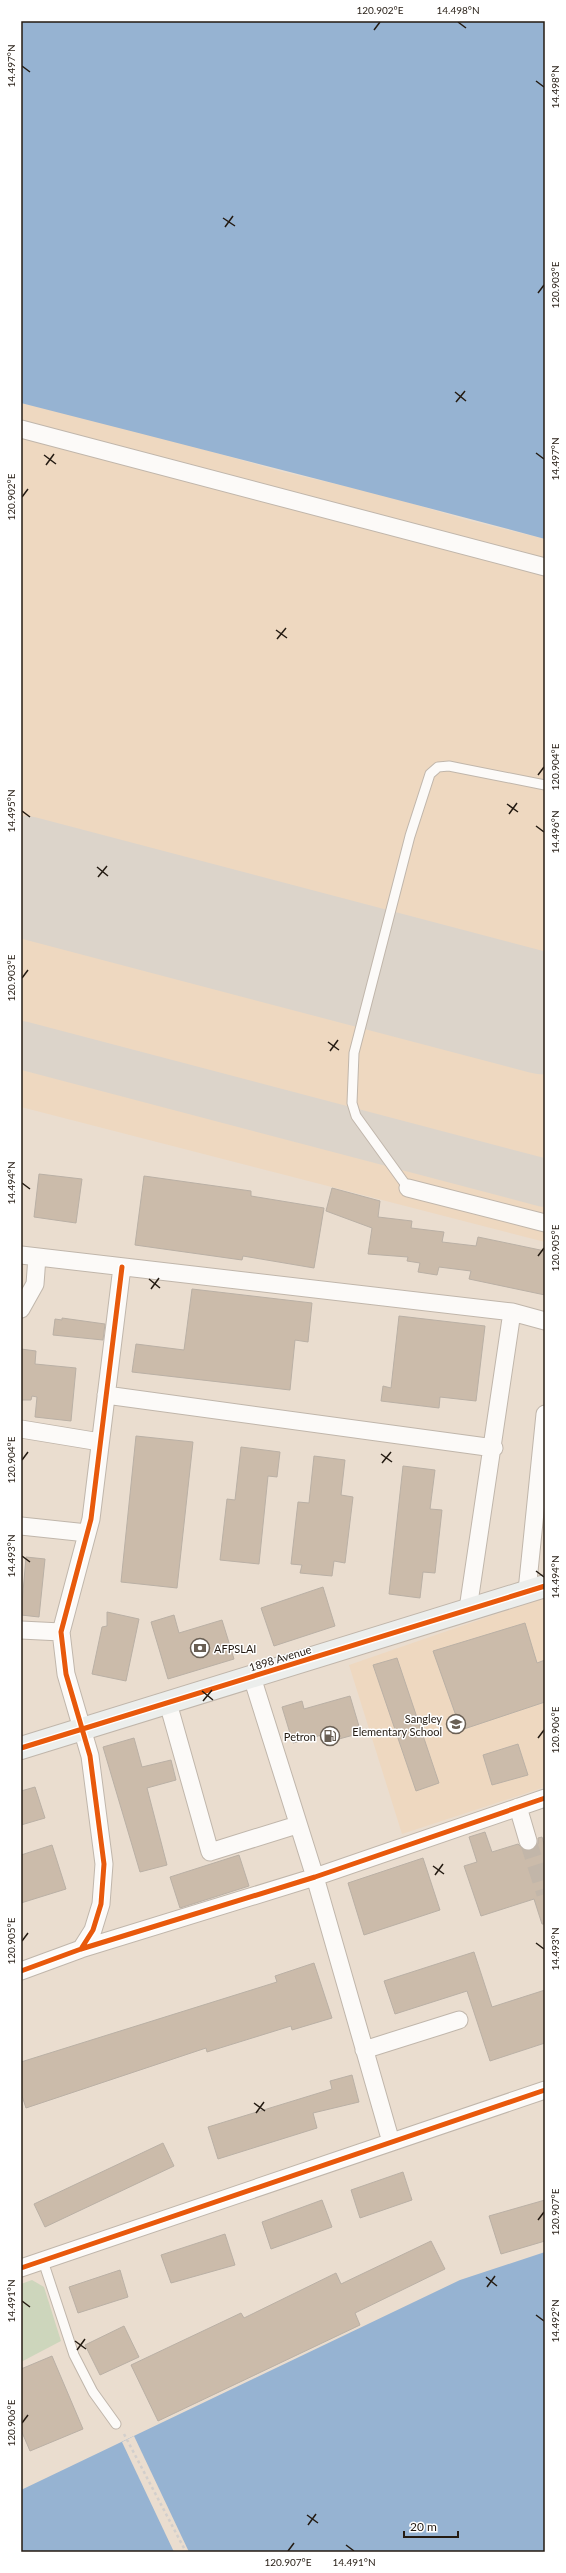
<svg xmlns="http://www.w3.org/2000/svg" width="566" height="2573" viewBox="0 0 566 2573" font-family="Lato,sans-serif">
<rect width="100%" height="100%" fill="#eaddcf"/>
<path fill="#eed8c0" d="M21,403L138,431L283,472L380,494L467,520L545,539V1242L21,1107Z
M545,1597V1787L402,1834L349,1665Z"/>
<path fill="#cdd6bc" d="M32,2280L44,2287L61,2341L21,2362V2284Z"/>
<path fill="#96b3d2" d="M21,21H545V539C371,492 196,448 21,403Z
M545,2252V2552H21V2490L460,2280Z"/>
<path fill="#eaddcf" d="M134,2436L189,2552H174L122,2442Z"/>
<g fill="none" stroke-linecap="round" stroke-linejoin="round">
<path stroke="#dcd4ca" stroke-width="48" d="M21,1045L545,1183"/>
<path stroke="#dcd4ca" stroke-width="121" d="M21,876L545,1014"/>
</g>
<path fill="#cbbbaa" stroke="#bab0a5" d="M39,1174L82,1179L76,1223L34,1217Z
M144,1176L251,1191V1196L324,1208L314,1268L243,1256L242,1260L135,1245Z
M332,1188L380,1201L378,1217L412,1221L411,1228L444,1232L442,1242L476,1246L478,1237L545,1251V1295L469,1279L471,1271L439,1267L437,1275L418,1272L420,1263L407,1261L408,1257L368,1254L372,1228L326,1211Z
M192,1289L312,1303L308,1342L295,1340L290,1390L132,1372L136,1344L184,1350Z
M399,1316L485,1326L476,1401L440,1397L439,1408L381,1401L383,1386L391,1388Z
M62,1318L105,1324L103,1340L53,1335L55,1319L62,1320Z
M21,1349L36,1351L35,1364L76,1368L71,1421L35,1417L37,1397L32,1396L31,1400H21Z
M136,1436L193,1442L177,1588L121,1582Z
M241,1447L280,1452L277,1477L268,1476L259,1564L220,1560L227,1499L235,1500Z
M314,1456L345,1460L341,1495L353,1497L345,1563L334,1561L332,1576L300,1573L302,1565L291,1564L298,1502L309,1503Z
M403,1466L435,1470L430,1509L442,1510L435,1573L423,1572L420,1598L389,1594Z
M26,1557L45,1559L39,1617L21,1615Z
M323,1587L335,1626L274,1646L261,1608Z
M107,1612L139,1619L126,1681L92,1674L102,1627L107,1626Z
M174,1615L179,1633L222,1620L234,1659L168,1679L151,1622Z
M525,1623L537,1663L545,1660V1702L461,1730L433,1651Z
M397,1658L439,1783L416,1791L373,1665Z
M350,1696L361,1733L339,1739L336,1731L293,1743L282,1707L302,1701L304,1709Z
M134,1738L142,1767L171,1760L176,1780L147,1788L167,1865L140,1872L103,1747Z
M518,1744L528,1775L492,1785L483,1755Z
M35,1787L45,1818L21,1825V1791Z
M485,1832L492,1852L518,1844L525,1851L531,1850L538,1844V1838L542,1837L545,1847V1924H542L534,1899L481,1916L464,1866L477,1862L469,1837Z
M52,1845L66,1889L21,1903V1855Z
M239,1855L249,1886L180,1908L170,1877Z
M423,1858L440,1910L364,1935L348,1883Z
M474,1952L492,2007L545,1990V2043L490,2061L467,1991L395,2014L384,1981Z
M314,1963L332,2018L292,2030L291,2026L207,2052L206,2048L26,2108L21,2093V2062L277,1982L275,1976Z
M352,2075L359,2102L313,2113L317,2128L218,2159L208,2127L332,2089L330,2081Z
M163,2143L174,2166L45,2227L34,2204Z
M403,2172L412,2200L360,2218L351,2190Z
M322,2200L332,2227L271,2249L262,2222Z
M545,2200V2241L501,2254L489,2216Z
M225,2234L235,2265L171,2283L161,2255Z
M431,2241L445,2269L355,2313L360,2325L158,2421L131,2365L241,2313L244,2318L336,2273L341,2284Z
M120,2270L128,2297L78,2313L69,2287Z
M124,2326L139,2357L100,2375L85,2345Z
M52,2356L83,2429L30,2451L21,2430V2369Z"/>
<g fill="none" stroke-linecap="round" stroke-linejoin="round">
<path stroke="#c2b6a9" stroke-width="17" stroke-dasharray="17 8" stroke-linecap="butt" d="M528,1841L545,1894"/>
<g stroke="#c0b6ab" stroke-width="11">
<path id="lane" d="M408,1188L356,1116L352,1103L354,1053L410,836L430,774L438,767L449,766L545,785
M43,2261L74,2355L93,2392L116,2424"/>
</g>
<g stroke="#c0b6ab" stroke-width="19">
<path id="street" d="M21,429L545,567
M408,1188L545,1223
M21,1255L512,1312L545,1321
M21,1309L35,1284L37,1257
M106,1395L494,1448
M21,1429L100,1442
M21,1526L87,1533
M527,1591L545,1414
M468,1609L512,1312
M21,1630L61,1632
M252,1677L315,1877L391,2142
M168,1703L210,1852L297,1825
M518,1807L528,1841
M81,1949L93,1930L101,1904L104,1864L90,1756L66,1674L61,1632L91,1519L122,1267
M21,1971L81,1949L315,1877L545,1798
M364,2050L459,2020
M21,2268L545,2090"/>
</g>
<g stroke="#c0b6ab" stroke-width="24">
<path id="secondary" d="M21,1748L545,1586"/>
</g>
<path stroke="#d3cfcc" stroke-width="2.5" stroke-dasharray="3 3" stroke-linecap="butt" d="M124,2434L186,2552"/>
<use href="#lane" stroke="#fcfaf8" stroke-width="9"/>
<use href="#street" stroke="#fcfaf8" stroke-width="17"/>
<use href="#secondary" stroke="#eceeec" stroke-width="22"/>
<g stroke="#fff" stroke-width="8">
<path id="cycleway" d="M21,1748L545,1586
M81,1949L93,1930L101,1904L104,1864L90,1756L66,1674L61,1632L91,1519L122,1267
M21,1971L81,1949L315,1877L545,1798
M21,2268L545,2090"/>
</g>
<use href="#cycleway" stroke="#e8590c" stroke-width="5"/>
</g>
<path fill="none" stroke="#241b12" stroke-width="1.5" d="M458,22L466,28M374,30L380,22M22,66L30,72M536,81L544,87M223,218L235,226M225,227L233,216M538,293L544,285M455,392L466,401M456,402L465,391M536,453L544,459M44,455L56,464M46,465L54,454M22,497L28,489M276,630L287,638M277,639L286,628M538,775L544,767M507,804L518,812M22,811L30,817M509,814L517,803M536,826L544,832M97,867L108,876M98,877L107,866M22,978L28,970M328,1042L339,1050M330,1051L338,1040M22,1183L30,1189M538,1256L544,1248M149,1279L160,1288M151,1289L159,1278M381,1454L392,1462M22,1460L28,1452M382,1463L391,1452M22,1556L30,1562M536,1571L544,1577M202,1691L213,1700M203,1701L212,1690M538,1738L544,1730M433,1866L444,1874M435,1875L443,1864M22,1941L28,1933M536,1943L544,1949M254,2103L265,2111M256,2113L264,2102M538,2220L544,2212M486,2277L497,2286M487,2287L495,2276M22,2301L30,2307M536,2315L544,2321M75,2341L86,2349M77,2350L85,2339M22,2423L28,2415M307,2515L318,2523M308,2525L316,2514M346,2545L354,2551M288,2551L294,2543"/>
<defs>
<g id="bank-ring" transform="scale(1)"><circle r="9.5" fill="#fff" stroke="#695f54" stroke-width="1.5"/><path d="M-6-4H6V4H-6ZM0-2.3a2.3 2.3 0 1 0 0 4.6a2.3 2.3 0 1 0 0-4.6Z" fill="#695f54"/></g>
<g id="school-ring" transform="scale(1)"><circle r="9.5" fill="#fff" stroke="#695f54" stroke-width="1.5"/><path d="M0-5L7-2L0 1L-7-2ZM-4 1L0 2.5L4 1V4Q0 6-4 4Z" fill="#695f54"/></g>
<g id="fuel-ring" transform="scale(1)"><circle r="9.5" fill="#fff" stroke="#695f54" stroke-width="1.5"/><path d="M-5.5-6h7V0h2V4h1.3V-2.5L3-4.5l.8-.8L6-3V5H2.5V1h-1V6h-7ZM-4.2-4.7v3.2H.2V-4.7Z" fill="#695f54"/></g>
</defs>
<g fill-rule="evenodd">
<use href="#bank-ring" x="200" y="1648"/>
<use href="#school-ring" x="456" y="1724"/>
<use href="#fuel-ring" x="330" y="1736"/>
</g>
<g text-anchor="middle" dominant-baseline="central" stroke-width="3" stroke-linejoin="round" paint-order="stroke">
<g font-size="11" fill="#241b12" stroke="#fff" text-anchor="end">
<text x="214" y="1648" text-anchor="start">AFPSLAI</text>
<text x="442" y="1718">Sangley<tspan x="442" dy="13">Elementary School</tspan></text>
<text x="316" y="1736">Petron</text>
</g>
<g font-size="11" fill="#241b12" stroke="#fff">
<text transform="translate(280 1658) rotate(-17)">1898 Avenue</text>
</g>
</g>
<rect width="566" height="2573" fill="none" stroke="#ffffff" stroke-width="44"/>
<path d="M404 2531v6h54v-6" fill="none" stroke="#241b12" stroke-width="2"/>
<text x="410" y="2531" font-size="12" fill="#241b12" stroke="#ffffff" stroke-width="3" paint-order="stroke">20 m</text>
<rect x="22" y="22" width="522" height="2529" fill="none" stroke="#241b12" stroke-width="1.5"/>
<g font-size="10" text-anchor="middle" fill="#241b12">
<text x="380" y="14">120.902°E</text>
<text x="458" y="14">14.498°N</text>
<text transform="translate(11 66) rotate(-90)" y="4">14.497°N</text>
<text transform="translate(555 87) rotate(-90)" y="4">14.498°N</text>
<text transform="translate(555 285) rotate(-90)" y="4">120.903°E</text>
<text transform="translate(555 459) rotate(-90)" y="4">14.497°N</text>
<text transform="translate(11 497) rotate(-90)" y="4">120.902°E</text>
<text transform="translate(555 767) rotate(-90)" y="4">120.904°E</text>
<text transform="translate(11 811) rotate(-90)" y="4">14.495°N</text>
<text transform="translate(555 832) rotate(-90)" y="4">14.496°N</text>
<text transform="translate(11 978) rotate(-90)" y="4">120.903°E</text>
<text transform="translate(11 1183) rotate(-90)" y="4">14.494°N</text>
<text transform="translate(555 1248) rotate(-90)" y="4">120.905°E</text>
<text transform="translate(11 1460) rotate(-90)" y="4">120.904°E</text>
<text transform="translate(11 1556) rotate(-90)" y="4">14.493°N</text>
<text transform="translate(555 1577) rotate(-90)" y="4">14.494°N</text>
<text transform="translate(555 1730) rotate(-90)" y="4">120.906°E</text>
<text transform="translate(11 1941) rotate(-90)" y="4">120.905°E</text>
<text transform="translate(555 1949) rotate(-90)" y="4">14.493°N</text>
<text transform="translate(555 2212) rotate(-90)" y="4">120.907°E</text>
<text transform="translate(11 2301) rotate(-90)" y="4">14.491°N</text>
<text transform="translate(555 2321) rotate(-90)" y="4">14.492°N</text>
<text transform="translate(11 2423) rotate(-90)" y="4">120.906°E</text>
<text x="288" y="2566">120.907°E</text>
<text x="354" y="2566">14.491°N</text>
</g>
</svg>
